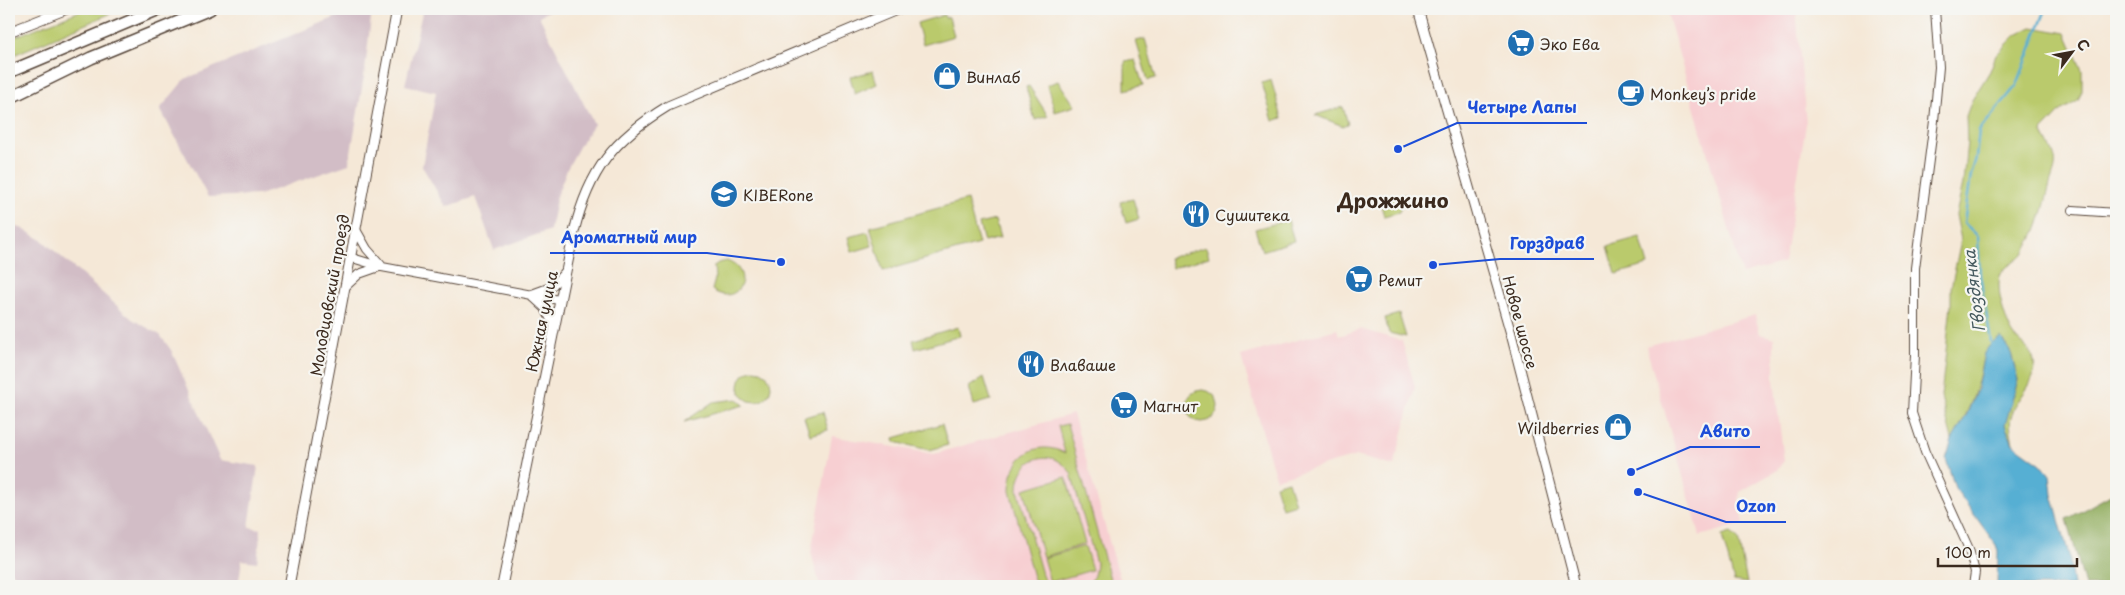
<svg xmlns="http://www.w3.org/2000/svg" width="2125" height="595" viewBox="0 0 2125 595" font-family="'Playpen Sans',sans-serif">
<rect width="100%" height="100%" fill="#f6f6f2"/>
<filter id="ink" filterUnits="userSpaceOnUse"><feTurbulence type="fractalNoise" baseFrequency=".02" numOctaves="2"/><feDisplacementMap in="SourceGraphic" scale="10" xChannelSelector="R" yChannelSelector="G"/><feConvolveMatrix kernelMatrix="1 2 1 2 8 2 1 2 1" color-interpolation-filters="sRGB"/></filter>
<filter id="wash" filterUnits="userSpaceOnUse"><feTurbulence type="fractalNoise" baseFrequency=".0096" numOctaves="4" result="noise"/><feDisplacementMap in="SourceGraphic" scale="20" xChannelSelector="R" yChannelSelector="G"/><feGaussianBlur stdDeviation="1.12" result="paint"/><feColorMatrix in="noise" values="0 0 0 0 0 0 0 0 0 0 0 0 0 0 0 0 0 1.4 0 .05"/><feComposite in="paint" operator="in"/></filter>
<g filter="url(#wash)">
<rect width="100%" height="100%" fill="#f5e8d7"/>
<path fill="#f7cfd2" d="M1666,9H1796L1806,124L1784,262L1742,274Z
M1755,315L1760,334L1774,338V380L1784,461L1776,471L1740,492L1739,498L1743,524L1700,536L1646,346Z
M1337,329L1339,336L1361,329L1402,341L1415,387L1394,466L1356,456L1276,479L1241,356Z
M1073,414L1122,586H820L811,552L832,436L934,454Z"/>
<path fill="#d2bdc6" d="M356,9H372L365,70L349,164L259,195L208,197L160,109L185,79Z
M423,9H552L539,16L594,124L580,145L567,169L557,195L550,230L494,250L475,197L446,207L422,166L436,92L405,85Z
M9,225L21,228L42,240L132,319L160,335L171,350L220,460L258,466L249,527L261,529L257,562L242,560L238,586H34L9,571Z"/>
<path fill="#baca6c" stroke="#7a7a45" d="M85,9H121L9,57V39Z
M944,15L945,18L949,17L954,36L923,45L917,23Z
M2032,27L2066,33L2082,70V91L2078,101L2062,110L2042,131C2046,140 2053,149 2055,159C2057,169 2051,178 2049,188C2043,212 2037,235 2022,255C2016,262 2004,266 2000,276C1996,291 2005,322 2014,335C2021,344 2032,350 2034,362C2038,384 2016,397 2011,417C2009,425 2012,436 2013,444L2005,425L2018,380L2011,353H1984C1977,390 1971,408 1952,440L1941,397L1951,305V288L1961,240L1956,215L1963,183L1967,142L1966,116L1972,100L1990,71L1996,55L2016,35Z
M1145,39L1156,78L1148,80L1136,41Z
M1135,60L1143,85L1125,90V62Z
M873,71L877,84L855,94L850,77Z
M1271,80L1282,118L1273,121L1262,83Z
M1058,81L1075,106L1055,112L1047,85Z
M1029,86L1048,116L1035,120L1026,87Z
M1343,107L1348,124L1343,126L1315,115Z
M1406,194L1399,212L1384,216L1380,202Z
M1133,199L1139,219L1126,223L1120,202Z
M967,200L979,244L883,271L870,227Z
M995,220L1000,238L984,242L979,224Z
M1288,220L1294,241L1262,251L1255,229Z
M868,232L872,246L852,252L848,237Z
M1640,237L1648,265L1616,274L1608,246Z
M1206,247L1209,257L1172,268L1169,258Z
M727,261C756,272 738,308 712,290L715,279L714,266L718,263Z
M1399,314L1406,337L1389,333L1385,318Z
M958,327L960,336L915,349L913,340Z
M739 386a16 16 0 1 1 32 0a16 16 0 1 1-32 0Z
M984,377L991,400L974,405L969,387Z
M1186 406a16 16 0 1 1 32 0a16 16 0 1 1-32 0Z
M737,399L744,405L684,422L713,402Z
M823,412L828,430L810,435L804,417Z
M942,424L948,445L929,450L895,442L894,438Z
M1067,424L1112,586H1102L1101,584L1099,586H1087C1094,579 1095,573 1096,563L1071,473C1052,445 1018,457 1018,490L1043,578L1050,586H1038L1033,577L1010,491C1010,458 1034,438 1065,453L1058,426Z
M1066,477L1085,544L1043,557L1024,489Z
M1288,481L1295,504L1282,508L1275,485Z
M1731,533L1738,539L1747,583L1734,581L1722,536Z
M1085,546L1092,570L1050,582L1043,558Z"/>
<path fill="#93ae60" stroke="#676c3f" d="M2116,492V586H2085L2067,519Z"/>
<path fill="#56afd3" stroke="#486c78" d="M2001,337L2011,353L2018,380L2005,425L2013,444L2041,464L2050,475L2052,495L2069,555L2073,586H1997L1998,551L1996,545L1955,488L1946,459L1952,440L1967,414L1977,389L1984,353L1990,345Z"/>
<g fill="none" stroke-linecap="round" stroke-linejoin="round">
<path stroke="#56afd3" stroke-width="2.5" d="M1992,348L1980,275L1978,236L1964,223L1971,175L1976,158L1979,131L2017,85L2046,9"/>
</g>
</g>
<g filter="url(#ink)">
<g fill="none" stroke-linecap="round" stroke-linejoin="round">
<g stroke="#57463a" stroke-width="10">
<path id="minor" d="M1935,9L1939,67L1934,121L1915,268V355L1912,413L1925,452L1969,549L1975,572L1973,586
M2073,210L2116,213
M355,228L367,249L381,265
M349,257L382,267L559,300
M345,287L359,274L379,267
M532,294L551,287L565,272
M532,296L545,308L554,326
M2116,427V426"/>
</g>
<g stroke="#57463a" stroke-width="11">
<path id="tertiary" d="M1418,9L1511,334L1576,586
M9,32L67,9
M289,586L397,9
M502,586L574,232C589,170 614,139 668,106L899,9"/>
</g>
<g stroke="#57463a" stroke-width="14">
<path id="primary" d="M9,72L159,9
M9,98L91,58L210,9"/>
</g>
<use href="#minor" stroke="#fff" stroke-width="8"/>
<use href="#tertiary" stroke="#fff" stroke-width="9"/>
<use href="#primary" stroke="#fff" stroke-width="11"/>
</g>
</g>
<defs>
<g id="supermarket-disc" transform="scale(1.4375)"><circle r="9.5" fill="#1f6fb2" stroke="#f6f6f2"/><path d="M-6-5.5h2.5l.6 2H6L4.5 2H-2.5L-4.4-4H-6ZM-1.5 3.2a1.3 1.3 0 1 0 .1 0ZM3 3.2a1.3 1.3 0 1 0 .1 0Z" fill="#fff"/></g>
<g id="shop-disc" transform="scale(1.4375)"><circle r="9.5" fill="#1f6fb2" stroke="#f6f6f2"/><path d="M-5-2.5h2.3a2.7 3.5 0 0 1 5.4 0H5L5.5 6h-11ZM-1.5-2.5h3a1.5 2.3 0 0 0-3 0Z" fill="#fff"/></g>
<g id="cafe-disc" transform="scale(1.4375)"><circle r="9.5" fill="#1f6fb2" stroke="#f6f6f2"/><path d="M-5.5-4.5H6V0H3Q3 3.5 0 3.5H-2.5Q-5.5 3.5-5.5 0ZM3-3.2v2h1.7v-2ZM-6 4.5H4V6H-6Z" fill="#fff"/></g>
<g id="school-disc" transform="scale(1.4375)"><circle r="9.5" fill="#1f6fb2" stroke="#f6f6f2"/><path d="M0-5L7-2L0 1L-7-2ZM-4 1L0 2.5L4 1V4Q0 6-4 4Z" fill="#fff"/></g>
<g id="restaurant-disc" transform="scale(1.4375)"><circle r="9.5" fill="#1f6fb2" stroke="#f6f6f2"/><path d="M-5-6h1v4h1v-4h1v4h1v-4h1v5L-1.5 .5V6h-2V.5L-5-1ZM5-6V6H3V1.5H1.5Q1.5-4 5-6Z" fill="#fff"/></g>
</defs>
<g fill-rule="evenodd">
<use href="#supermarket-disc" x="1521" y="43"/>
<use href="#shop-disc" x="947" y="76"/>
<use href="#cafe-disc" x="1631" y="93"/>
<use href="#school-disc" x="724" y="194"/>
<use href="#restaurant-disc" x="1196" y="214"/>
<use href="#supermarket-disc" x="1359" y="279"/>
<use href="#restaurant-disc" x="1031" y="364"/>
<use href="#supermarket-disc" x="1124" y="405"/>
<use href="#shop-disc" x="1618" y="427"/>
</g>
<g text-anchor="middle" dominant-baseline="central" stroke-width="4.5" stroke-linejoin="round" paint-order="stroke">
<g font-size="15" fill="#3b2a1e" stroke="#f6f6f2" text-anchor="start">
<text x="1540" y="43">Эко Ева</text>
<text x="966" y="76">Винлаб</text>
<text x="1650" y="93">Monkey’s pride</text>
<text x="743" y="194">KIBERone</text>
<text x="1215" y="214">Сушитека</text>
<text x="1378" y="279">Ремит</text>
<text x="1050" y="364">Влаваше</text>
<text x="1143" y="405">Магнит</text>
<text x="1599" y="427" text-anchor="end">Wildberries</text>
</g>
<g font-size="15" fill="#3b2a1e" stroke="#f6f6f2">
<text transform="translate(329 295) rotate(-80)">Молодцовский проезд</text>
<text transform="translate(541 321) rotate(-78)">Южная улица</text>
<text transform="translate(1521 322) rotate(75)">Новое шоссе</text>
</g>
<g font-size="16" font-style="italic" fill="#44595d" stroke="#f6f6f2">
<text transform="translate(1973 291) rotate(-97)">Гвоздянка</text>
</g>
<g font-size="20" font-weight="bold" fill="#3b2a1e" stroke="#f6f6f2">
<text x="1393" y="200">Дрожжино</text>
</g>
</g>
<path fill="none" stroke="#1d4ed8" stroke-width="2" d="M1398 149L1457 123H1587M781 262L707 253H550M1433 265L1500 259H1594M1631 472L1690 447H1760M1638 492L1726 522H1786"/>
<g fill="#1d4ed8" stroke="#f6f6f2" stroke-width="2">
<circle cx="1398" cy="149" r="5"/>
<circle cx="781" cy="262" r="5"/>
<circle cx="1433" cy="265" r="5"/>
<circle cx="1631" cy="472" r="5"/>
<circle cx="1638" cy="492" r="5"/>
</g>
<g font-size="16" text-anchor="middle" font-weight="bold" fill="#1d4ed8" stroke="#f6f6f2" stroke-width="4.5" stroke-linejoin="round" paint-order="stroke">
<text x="1522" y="113">Четыре Лапы</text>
<text x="629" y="243">Ароматный мир</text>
<text x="1547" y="249">Горздрав</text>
<text x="1725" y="437">Авито</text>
<text x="1756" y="512">Ozon</text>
</g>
<rect width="2125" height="595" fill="none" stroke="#f6f6f2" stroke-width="30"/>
<g transform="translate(2072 52) rotate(58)" stroke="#f6f6f2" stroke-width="4" paint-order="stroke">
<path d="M0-4L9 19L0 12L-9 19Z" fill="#3b2a1e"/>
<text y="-8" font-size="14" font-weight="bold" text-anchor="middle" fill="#3b2a1e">С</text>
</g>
<path d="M1938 558v8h139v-8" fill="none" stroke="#3b2a1e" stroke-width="2.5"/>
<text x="1945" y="558" font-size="15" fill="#3b2a1e" stroke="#f6f6f2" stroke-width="4" paint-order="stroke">100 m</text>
</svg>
